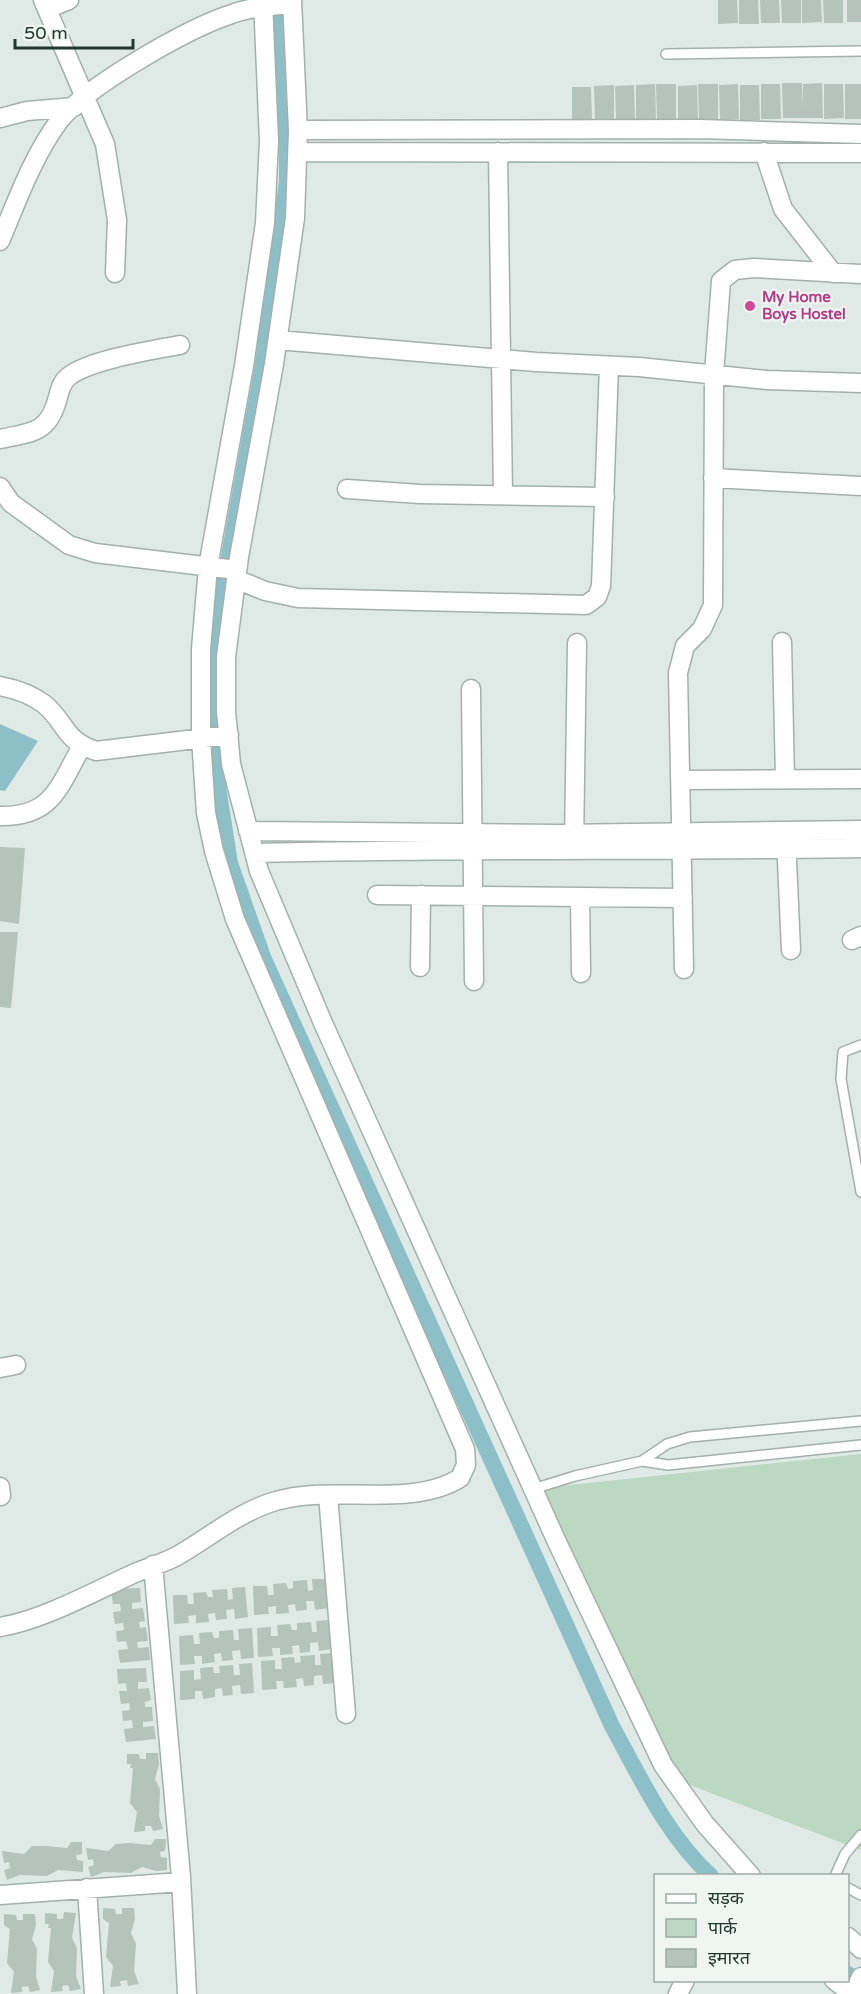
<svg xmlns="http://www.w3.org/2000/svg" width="861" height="1994" viewBox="0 0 861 1994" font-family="'Varela Round','Noto Sans Devanagari',sans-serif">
<rect width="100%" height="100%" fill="#dfe9e5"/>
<path fill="#bad8c2" d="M861,1454V1850L674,1779L533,1489Z"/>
<path fill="#8dbfc8" d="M0,724L38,741L5,791L0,790Z"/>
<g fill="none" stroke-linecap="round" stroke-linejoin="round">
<path stroke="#8dbfc8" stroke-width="16" d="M275,0L277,39L287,130V181L263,364L216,630L213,723L215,768L230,863L263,957L612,1726C640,1777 667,1836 711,1876
M848,1974L861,1982"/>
</g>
<path fill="#b5c3bd" d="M718,0H737L738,23L718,24Z
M739,0H758L759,24H739Z
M760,0H779L780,23H761Z
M781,0H801V23H782Z
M802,0H821L822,22L802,23Z
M823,0H843V23H824Z
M847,0H861V22H847Z
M782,83H802V109L803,84L822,83L823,118H783Z
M655,84L656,119H636V85Z
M656,84H676V119H657Z
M698,84H718V119H699Z
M738,84L739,119L720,120L719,85Z
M761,84H780L781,119H761Z
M824,84H843L844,118L824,119Z
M845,84H861V119H845Z
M614,85V120H595L594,86Z
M634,85L635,120H616L615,86Z
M697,85L698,120H678V86Z
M740,85H759L760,120H740Z
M572,87H591L592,121L572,122Z
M0,847L25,848L19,924L0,921Z
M0,932H18L11,1008L0,1007Z
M312,1579H326L328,1608L315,1610L314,1601H306L307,1610L296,1611L295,1604L288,1605L289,1613L276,1614V1606L268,1607L269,1614L254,1615L253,1586H267L268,1595H274L273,1584L286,1583L288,1589L293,1588V1581L307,1580L308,1591L313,1590Z
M245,1587L248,1617L235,1619L234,1609L226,1610L227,1619L216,1620L215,1613L208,1614L209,1622L196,1623V1615L188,1616L189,1623L174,1624L173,1595H187L188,1604H194L193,1593L206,1592L208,1597H213L212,1590L227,1589L228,1600L233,1599L232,1588Z
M140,1588L141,1602L132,1603V1609L143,1608L145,1621L139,1622L140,1628L146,1627L148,1641L137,1642L138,1648L149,1647L150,1660L120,1663L118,1650L128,1649L126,1641L117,1642L116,1631L124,1630L123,1623L115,1624L113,1612L121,1611L120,1604H113L111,1589Z
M330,1620L332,1649L319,1651L318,1642L310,1643V1652L300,1653L299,1645L292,1646L293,1654L280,1655V1648H272L273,1656L258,1657L257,1628L271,1627V1636H278L277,1625L290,1624L292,1630H297V1623L311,1622L312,1632H317L316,1621Z
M252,1628L254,1658L241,1659L240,1650L232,1651L233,1660L222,1661L221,1653L214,1654L215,1662L202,1664V1656H194L195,1664L180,1665L179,1636L193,1635L194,1644H200L199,1633L212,1632L214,1638H219V1631L233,1630L234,1640H239L238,1629Z
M333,1653L335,1683L323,1684L322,1675L314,1676V1685L304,1686L303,1678L296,1679L297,1687L284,1688L283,1681H276L277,1689L262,1690L261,1661L275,1660V1669H282L281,1658L294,1657L295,1663L301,1662L300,1656L315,1655V1665H321L320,1654Z
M252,1663L254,1693L241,1694L240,1685L232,1686L233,1695L223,1696L222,1688L215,1689V1697L203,1699L202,1691H195V1699L180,1700V1671L194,1670V1680L201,1679L200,1668L213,1667L214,1673H220L219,1666L233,1665L234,1675H240L239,1664Z
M146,1668L147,1682H138V1689L149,1688L151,1700L145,1702V1707H152L153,1721L143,1722V1727L154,1726L156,1739L126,1742L124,1729L133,1728L132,1720L123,1721L122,1711L130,1710L129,1703L121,1704L119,1691H127L126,1683L118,1684L117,1669Z
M146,1753H158L159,1764L155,1779L160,1789L159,1816L163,1829L153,1831L151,1826H145V1831L134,1832L137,1812L130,1803L133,1768H130L131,1764H127V1754H139L140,1759H146Z
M155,1839H166L165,1851L160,1852L161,1857L167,1858V1870L156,1871L142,1867L131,1873L104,1872L91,1877L88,1867L94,1865L93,1859L88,1860L86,1848L108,1851L116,1844L130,1843L151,1845Z
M71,1842H82V1854L76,1855L77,1860L83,1861V1872L58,1870L47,1876L20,1875L7,1880L4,1870L10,1868L9,1862L4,1863L2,1851L24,1854L32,1846H46L67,1848Z
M103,1908L115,1909L116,1914H122V1908H134L135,1919L131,1933L136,1944L134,1971L139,1984L128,1986L127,1980L120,1981L121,1986L110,1987L113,1966L106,1957L109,1923L103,1919Z
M64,1912L76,1913L72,1938L77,1948L76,1976L81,1989L70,1991L68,1985L62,1986L63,1991L51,1992L54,1971L48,1962L51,1928H48L49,1924H45V1913L57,1914V1919H63Z
M4,1914L16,1915L17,1920H23V1914H35L36,1925L32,1939L37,1949L36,1977L40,1990L30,1992L28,1986L22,1987V1992L11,1993L14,1972L7,1963L10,1929L4,1925Z"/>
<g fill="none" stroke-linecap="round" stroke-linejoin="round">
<g stroke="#a3b0ab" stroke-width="12">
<path id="lane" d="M666,54L861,51
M861,1045L843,1052L841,1079L861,1192
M642,1461L668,1465L861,1445
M533,1489L575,1476L642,1461L667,1444L690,1437L861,1421
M835,1876L845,1854L861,1835
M848,1888L861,1895"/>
</g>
<g stroke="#a3b0ab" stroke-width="21">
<path id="street" d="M43,0L105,144L117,220L115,273
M292,0L298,130L295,218L274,364L239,557L226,657V711L231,764L259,871L323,1023L556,1540L663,1765L705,1824L751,1876
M47,9L69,0
M0,118L27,111L74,107
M298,130L700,129L861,134
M298,152L861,153
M498,152L503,495
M764,152L783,209L833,273
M0,241C17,201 33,156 59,121C85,87 187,29 229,15C249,7 271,6 292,4
M278,340L536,362L639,367L767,380L861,383
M0,439C33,432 49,433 58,397C60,389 62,382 68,377C88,360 153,350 180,345
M713,478L861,486
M0,487L11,503L69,545L95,553L237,570
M347,489L420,494L605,497
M236,579L265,591L298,598L586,605L597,597L601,586L609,366
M782,642L785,779
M0,686C16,689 31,694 44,704C67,723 63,740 96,751L229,735
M471,689L474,981
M681,780L861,779
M0,816C53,817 59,786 82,746
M248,831L556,834L861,830
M786,838L791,950
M574,845L577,643
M254,853C456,848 659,851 861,848
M377,895L683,898
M580,897L581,973
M852,940L861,936
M420,967L421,895
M684,969L678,673L685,646L702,629L713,605L714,374L721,281L735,270L754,268L861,274
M0,1368L16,1365
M0,1487L1,1496
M328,1495L346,1714
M153,1565L181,1877L187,1994
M0,1627C43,1620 95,1591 135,1573C149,1567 164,1563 177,1556C210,1537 240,1511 276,1501C331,1484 411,1509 460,1478L466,1465L465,1449L235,919L214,851L206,813L201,738V649L208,567L244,366L265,223L269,141L263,0
M87,1888L94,1994
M0,1895L181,1882
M848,1937L861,1949
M834,1980L853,1994
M678,1994L685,1980
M849,1994L856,1988L861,1977"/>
</g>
<use href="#lane" stroke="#fff" stroke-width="9"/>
<use href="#street" stroke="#fff" stroke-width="18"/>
</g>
<circle fill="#d1479c" stroke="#eff6f2" stroke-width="2" cx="750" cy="306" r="6"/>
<g text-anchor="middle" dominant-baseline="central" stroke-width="4.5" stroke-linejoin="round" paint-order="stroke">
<g font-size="15" font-weight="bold" fill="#b23c85" stroke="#eff6f2" text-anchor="start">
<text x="762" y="297">My Home<tspan x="762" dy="17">Boys Hostel</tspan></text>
</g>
</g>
<rect x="654" y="1874" width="195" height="108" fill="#eff6f2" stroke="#9daaa5" stroke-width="1.5"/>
<rect x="666" y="1894" width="30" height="9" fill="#ffffff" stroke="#9daaa5" stroke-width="1.5"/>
<text x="708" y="1904" font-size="18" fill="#223731">सड़क</text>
<rect x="666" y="1919" width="30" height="18" fill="#bad8c2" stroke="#9daaa5" stroke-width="1.5"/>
<text x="708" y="1934" font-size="18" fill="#223731">पार्क</text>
<rect x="666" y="1949" width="30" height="18" fill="#b5c3bd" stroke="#9daaa5" stroke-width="1.5"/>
<text x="708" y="1964" font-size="18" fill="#223731">इमारत</text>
<path d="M15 39v9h118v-9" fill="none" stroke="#223731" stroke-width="3"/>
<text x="24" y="39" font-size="18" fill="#223731" stroke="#eff6f2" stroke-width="4.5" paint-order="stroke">50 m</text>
</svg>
